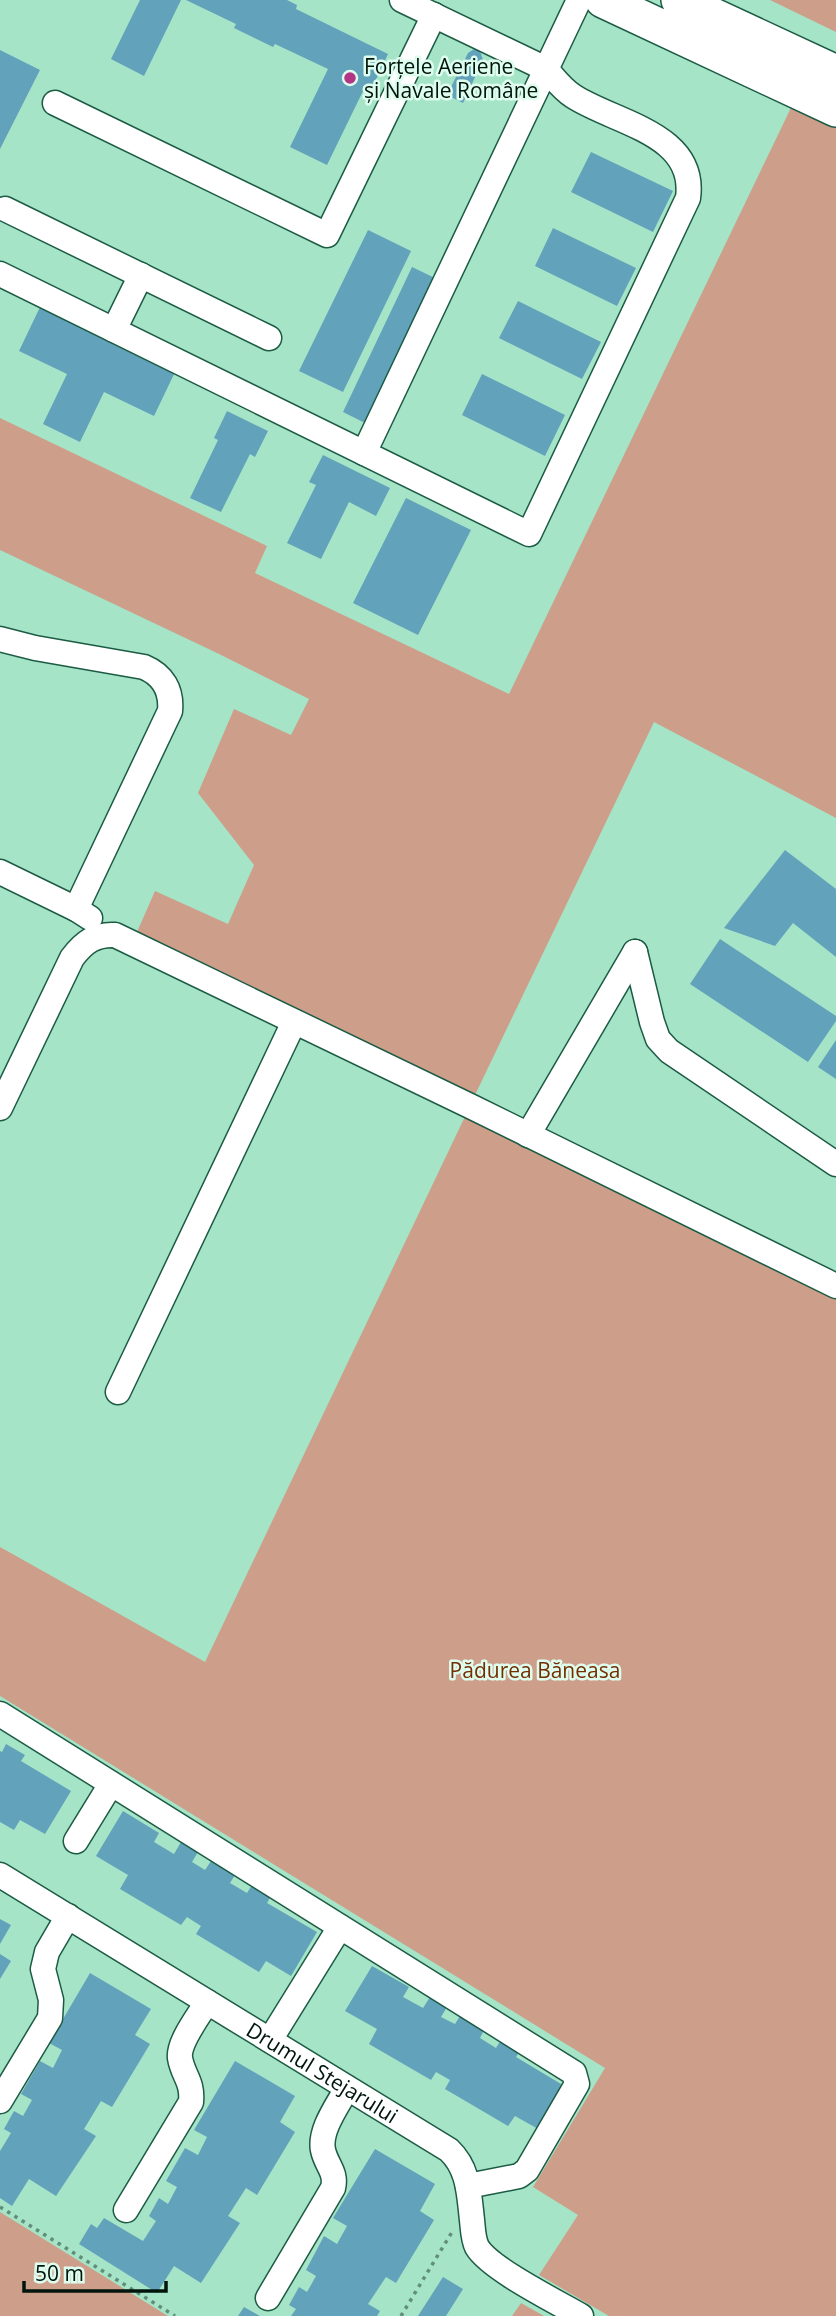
<svg xmlns="http://www.w3.org/2000/svg" width="836" height="2316" viewBox="0 0 836 2316" font-family="'Open Sans',sans-serif">
<rect width="100%" height="100%" fill="#a5e4c7"/>
<path fill="#cd9f8a" d="M770,0H836V32Z
M799,91L836,109V818L654,722L475,1095L137,932L155,891L228,924L254,865L198,793L234,709L291,735L309,699L217,653L0,550V418L267,546L255,573L509,694Z
M470,1106L836,1286V2316H609L539,2275L578,2215L533,2187L605,2068L0,1696V1547L205,1662Z
M0,2212L168,2316H0Z
M521,2303L544,2316H512Z"/>
<path fill="#62a2bb" d="M140,0H181L144,76L111,59Z
M186,0H287L297,5L296,9L388,54L371,90L365,87L327,165L290,147L328,69L275,44L273,47L234,28L236,24Z
M474,49L480,51L483,60L463,103L447,95L468,53Z
M0,50L40,70L0,149Z
M591,152L673,191L653,232L571,192Z
M553,228L636,268L617,306L535,266Z
M368,230L411,251L343,392L299,371Z
M412,267L437,279L367,424L343,412Z
M518,301L601,342L582,379L499,338Z
M41,305L68,318L67,321L146,360L148,356L176,370L154,416L104,392L80,442L43,424L67,374L19,351Z
M482,374L565,415L545,456L462,415Z
M227,411L268,431L255,457L250,454L221,512L190,498L218,440L214,438Z
M323,455L390,488L376,516L349,502L321,559L287,543L316,485L309,482Z
M406,498L471,530L418,635L353,603Z
M785,850L836,889V957L793,923L775,946L724,928Z
M720,939L836,1016V1021L808,1062L690,984Z
M836,1040V1079L818,1067Z
M6,1744L25,1755L21,1761L71,1791L45,1834L20,1820L14,1830L0,1822V1751L2,1752Z
M123,1811L159,1833L154,1842L174,1854L181,1842L198,1852L192,1862L205,1870L211,1861L235,1875L230,1883L247,1893L252,1885L271,1896L267,1903L317,1932L291,1976L266,1961L259,1972L196,1934L201,1926L187,1917L181,1925L120,1889L128,1875L96,1856Z
M0,1919L11,1925L0,1944Z
M0,1954L11,1961L0,1979Z
M372,1966L409,1987L403,1997L423,2008L430,1997L447,2007L441,2017L455,2024L460,2016L484,2030L480,2038L496,2048L501,2040L520,2051L516,2057L566,2087L540,2130L515,2116L508,2126L445,2089L450,2080L436,2072L431,2080L369,2044L377,2029L345,2011Z
M90,1973L151,2009L135,2035L150,2044L112,2107L101,2101L84,2129L96,2136L56,2196L29,2179L12,2206L0,2198V2151L11,2133L4,2129L14,2111L23,2116L32,2100L21,2094L40,2061L53,2068L62,2050L49,2043Z
M235,2061L295,2096L280,2122L295,2132L257,2195L246,2188L228,2216L240,2223L201,2283L174,2266L157,2293L79,2244L91,2224L97,2228L104,2218L143,2241L156,2221L149,2216L159,2198L168,2204L177,2187L166,2181L185,2148L198,2155L207,2137L194,2130Z
M375,2149L435,2184L420,2211L434,2220L396,2283L386,2277L368,2304L380,2311L377,2316H291L296,2309L289,2305L299,2287L307,2292L316,2276L306,2270L324,2236L337,2244L347,2226L333,2218Z
M443,2277L463,2289L446,2316H418Z
M244,2307L260,2316H238Z"/>
<g fill="none" stroke-linecap="round" stroke-linejoin="round">
<g stroke="#1c5b44" stroke-width="27">
<g id="minor">
<path d="M55,103L327,235L434,15"/>
<path d="M5,209L269,338"/>
<path d="M0,274L529,534L688,198C697,133 614,123 573,96C562,89 555,79 546,69L402,0"/>
<path d="M114,330L141,275"/>
<path d="M364,453L579,0"/>
<path d="M0,639L35,648L144,667C163,675 172,690 170,711L76,909"/>
<path d="M0,872L76,909L90,918"/>
<path d="M635,952L652,1022L658,1039L669,1051L836,1164"/>
<path d="M0,1108L72,958C84,942 95,934 115,935L470,1106L836,1286"/>
<path d="M528,1135L635,952"/>
<path d="M118,1392L294,1022"/>
<path d="M0,1714L574,2073L577,2084L527,2170L519,2176L468,2186"/>
<path d="M76,1841L111,1784"/>
<path id="s1" d="M0,1875L449,2150C469,2169 469,2194 472,2220C473,2229 473,2239 477,2247C490,2269 557,2302 581,2316"/>
<path d="M270,2040L340,1927"/>
<path d="M0,2101L50,2018L51,2000L43,1969L47,1952L68,1916"/>
<path d="M126,2210L191,2102C193,2081 183,2076 180,2058C178,2042 199,2016 207,2002"/>
<path d="M268,2298L333,2188C337,2172 326,2165 323,2150C319,2130 338,2105 347,2088"/>
</g>
</g>
<g stroke="#1c5b44" stroke-width="38">
<path id="highway" d="M603,0L836,109
M679,0L836,73"/>
</g>
<path stroke="#618e7a" stroke-width="3.5" stroke-dasharray="3.5 5" stroke-linecap="butt" d="M0,2207L175,2316
M401,2316L452,2232"/>
<use href="#minor" stroke="#fff" stroke-width="24"/>
<use href="#highway" stroke="#fff" stroke-width="35"/>
</g>
<circle fill="#b23586" stroke="#defdee" stroke-width="2.5" cx="350" cy="78" r="7"/>
<g text-anchor="middle" dominant-baseline="central" stroke-width="5" stroke-linejoin="round" paint-order="stroke">
<g font-size="21" fill="#00150c" stroke="#defdee" text-anchor="start">
<text x="364" y="66">Forțele Aeriene<tspan x="364" dy="24">și Navale Române</tspan></text>
</g>
<g font-size="21" fill="#752e02" stroke="#defdee">
<text x="535" y="1670">Pădurea Băneasa</text>
</g>
<g font-size="21" fill="#00150c" stroke="#defdee">
<text stroke="none"><textPath href="#s1" startOffset="378">Drumul Stejarului</textPath></text>
</g>
</g>
<path d="M24 2281v10h142v-10" fill="none" stroke="#00150c" stroke-width="3.5"/>
<text x="35" y="2281" font-size="21" fill="#00150c" stroke="#defdee" stroke-width="5" paint-order="stroke">50 m</text>
</svg>
